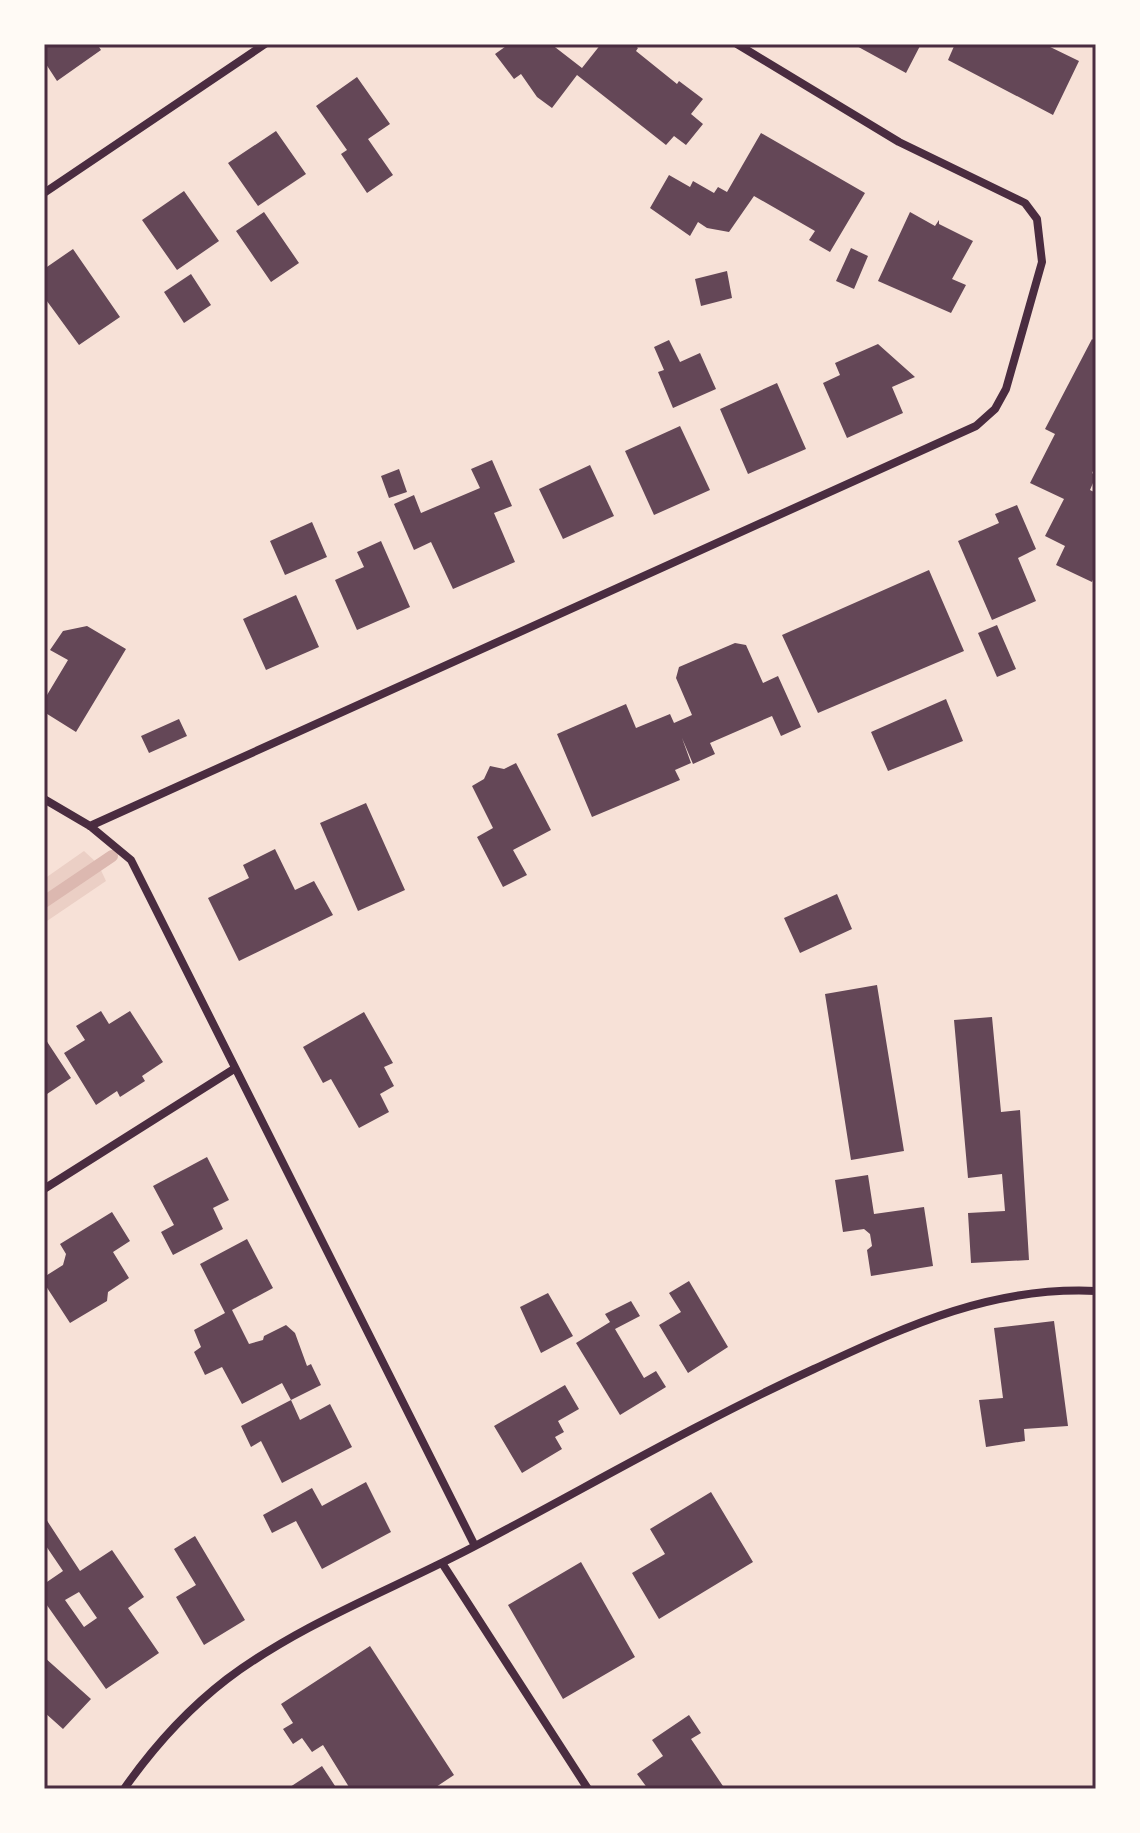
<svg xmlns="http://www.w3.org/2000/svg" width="1140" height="1833" viewBox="0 0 1140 1833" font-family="Roboto,sans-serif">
<rect width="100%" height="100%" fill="#f7e1d7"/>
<path fill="#ebcfc5" d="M84,851L98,864L106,881L44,923V879Z"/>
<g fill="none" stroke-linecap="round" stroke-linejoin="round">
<path stroke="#dcb8b0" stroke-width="12" d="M44,902L112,856"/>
</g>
<path fill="#644757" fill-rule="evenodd" d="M44,44H97L101,50L57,81L44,61Z
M509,44H551L582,68L601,44H633L638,48L636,51L677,84L679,81L703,99L691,114L703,124L686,145L674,136L666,145L577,75L552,108L537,97L521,74L514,79L495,54Z
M853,44H921L906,73Z
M955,44H1044L1079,61L1053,115L948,60Z
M357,77L390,124L368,139L393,175L367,193L341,154L347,150L316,106Z
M276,131L306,174L258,206L228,163Z
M761,133L865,193L830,252L809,240L815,231L754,196L729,232L707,228L698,222L690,236L650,208L669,175L690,187L693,181L714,193L718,187L727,192Z
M184,191L219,241L177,270L142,220Z
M264,212L299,263L271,282L236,231Z
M910,212L935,226L939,220V224L973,241L952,279L966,285L951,313L878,281Z
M851,248L868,256L854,289L836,281Z
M73,249L120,317L79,345L44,297V269Z
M727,271L732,298L701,306L695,279Z
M191,274L211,305L184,323L164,292Z
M1092,339L1096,342V465L1092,473L1096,476L1090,490L1096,493V573L1092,582L1056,565L1065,546L1045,536L1064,499L1030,483L1055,434L1045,429Z
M669,340L680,362L700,353L716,389L673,408L658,372L664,370L654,347Z
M878,344L915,377L892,387L903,413L847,438L823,383L840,375L835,363Z
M777,383L806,449L748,474L720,409Z
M680,426L710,490L654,515L625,451Z
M492,460L512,506L494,513L515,562L453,589L431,542L414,550L394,504L414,495L421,513L480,488L471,469Z
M590,465L614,516L563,539L539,489Z
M399,469L407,492L389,498L381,476Z
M1017,505L1036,549L1018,558L1036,601L992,620L958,541L999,523L995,514Z
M312,522L327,557L285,575L270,541Z
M381,541L410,607L357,630L335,580L364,567L357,552Z
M929,570L964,651L818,713L782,635Z
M296,595L319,647L266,670L243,619Z
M997,625L1016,669L997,677L978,633Z
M87,626L126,649L76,732L44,712V700L68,660L50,650L63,631Z
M735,643L746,645L763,683L778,676L801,727L781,736L772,716L710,743L715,754L693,764L682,738L691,763L675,770L680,780L592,817L557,734L626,704L636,728L670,714L674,723L692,715L676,678L679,667Z
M946,699L963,741L888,771L871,732Z
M179,719L187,736L149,753L141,736Z
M516,763L551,830L513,850L527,875L503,887L477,837L493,828L472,786L484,779L490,766L504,769Z
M366,803L405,890L358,911L320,823Z
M275,849L295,890L314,881L333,915L239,961L208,898L249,878L243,865Z
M837,894L852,929L800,953L784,918Z
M877,985L904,1151L851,1160L825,994Z
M101,1011L109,1024L130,1011L163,1062L142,1076L145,1081L120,1097L117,1091L96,1105L64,1053L85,1040L76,1026Z
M364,1012L393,1063L384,1067L394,1086L380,1094L389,1112L359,1128L331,1079L323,1083L303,1047Z
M992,1017L1001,1112L1020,1110L1029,1260L971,1263L968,1213L1005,1211L1002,1174L968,1178L954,1020Z
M44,1037L71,1078L44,1096Z
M207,1157L229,1200L213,1208L223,1229L173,1255L161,1232L174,1225L153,1186Z
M868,1175L874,1214L924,1207L933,1266L871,1276L867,1250L872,1246L870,1234L864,1229L843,1232L835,1180Z
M112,1212L130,1241L113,1252L129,1278L108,1292L107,1301L70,1323L44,1283V1277L63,1265L66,1254L60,1244Z
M247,1239L273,1288L232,1310L249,1344L263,1340L264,1336L286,1325L295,1333L307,1366L311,1364L321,1385L291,1400L282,1383L242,1404L222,1367L205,1375L194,1352L201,1347L194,1330L225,1313L200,1264Z
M689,1281L728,1347L688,1373L659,1325L681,1312L669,1293Z
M548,1293L573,1336L541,1353L520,1307Z
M631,1301L640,1316L615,1329L644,1378L656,1371L666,1387L620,1415L576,1343L610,1322L605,1314Z
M1054,1321L1068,1426L1024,1429L1025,1441L986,1447L979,1400L1003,1398L994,1328Z
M565,1385L579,1409L558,1421L564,1432L555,1437L562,1449L522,1473L494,1426Z
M291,1400L300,1420L330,1404L352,1447L282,1483L261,1441L251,1447L241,1426Z
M366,1482L391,1532L322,1569L296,1521L272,1533L263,1515L312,1488L322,1506Z
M711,1492L753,1562L659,1619L632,1573L665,1554L650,1529Z
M44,1516L80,1571L112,1550L144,1597L128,1608L159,1653L106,1689L44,1601V1584L63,1571L44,1543ZM79,1592L97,1618L84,1627L65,1600Z
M195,1536L245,1620L204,1645L176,1597L196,1585L174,1549Z
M581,1562L635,1657L563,1699L508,1605Z
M370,1646L454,1775L433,1789H346L349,1787L323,1745L312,1752L302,1738L293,1744L283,1729L293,1723L281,1704Z
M44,1657L91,1699L63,1729L44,1712Z
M689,1715L701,1733L691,1739L725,1789H648L637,1774L663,1756L652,1740Z
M322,1766L337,1789H287Z"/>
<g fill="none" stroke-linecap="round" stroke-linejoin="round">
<path stroke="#4a2c40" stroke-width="8" d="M44,193L265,44
M44,799L90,826L131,860L475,1546
M90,826L976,426L995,409L1006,389L1042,262L1037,219L1025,203L899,142L737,44
M44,1189L234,1069
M442,1563L588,1789
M124,1789C152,1749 188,1709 227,1679C303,1622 394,1589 477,1545C589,1486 699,1422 814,1369C907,1326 991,1286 1096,1291"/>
</g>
<rect width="1140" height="1833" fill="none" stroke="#fffaf5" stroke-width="92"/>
<rect x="46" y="46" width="1048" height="1741" fill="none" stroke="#4a2c40" stroke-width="3"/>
</svg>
